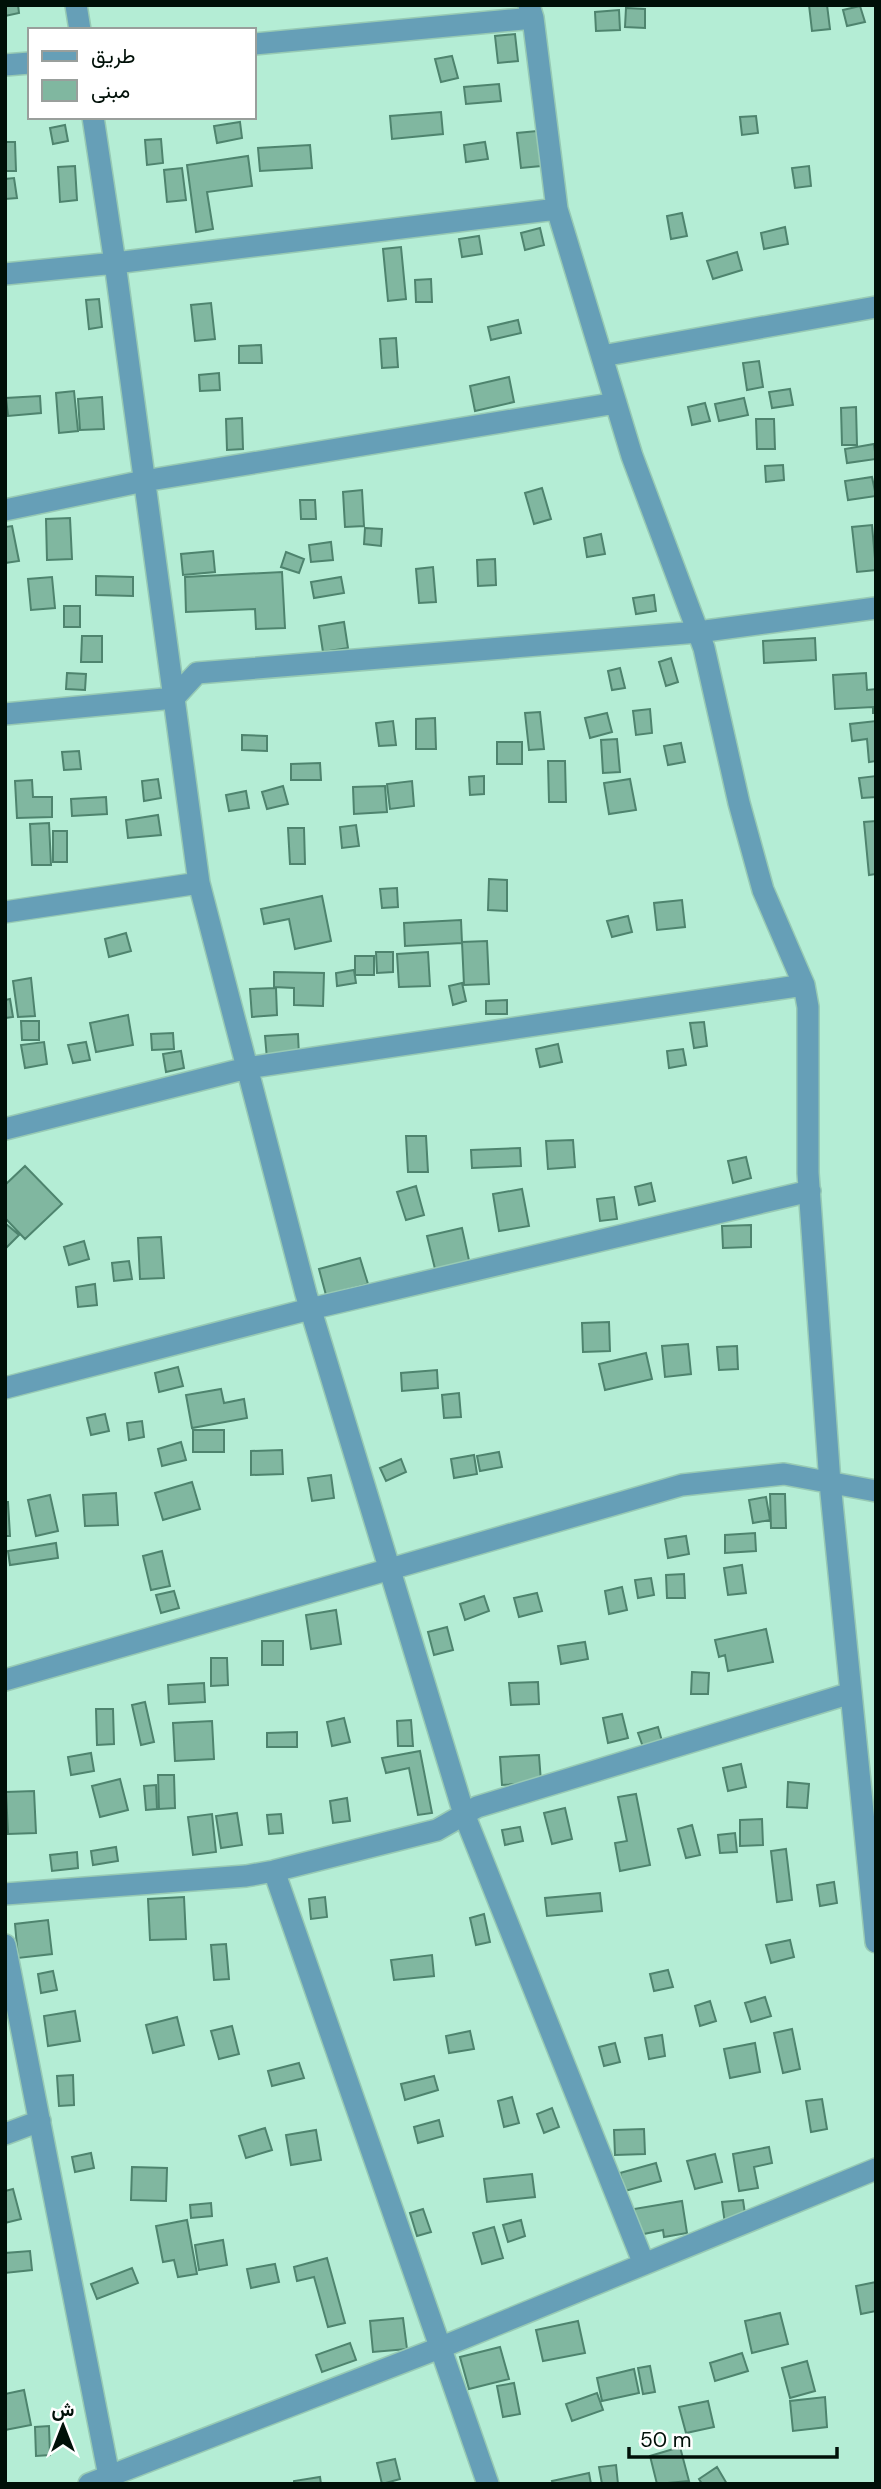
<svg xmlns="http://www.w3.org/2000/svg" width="881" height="2489" viewBox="0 0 881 2489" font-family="'DM Sans',Vazirmatn,sans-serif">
<rect width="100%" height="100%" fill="#b4edd5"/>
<path fill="#80b7a0" stroke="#4e846e" stroke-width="2" d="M5,5H18L19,13L5,16Z
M809,5H827L830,29L812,31Z
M860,6L865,22L847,26L843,10Z
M626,8L645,9V28L625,27Z
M619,10L620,30L596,31L595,12Z
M515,34L518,61L498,63L495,36Z
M452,56L458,78L441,82L435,59Z
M499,84L501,101L466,104L464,87Z
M441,112L443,134L392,139L390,116Z
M756,116L758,133L742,135L740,117Z
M240,122L242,138L217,143L214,126Z
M65,125L68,141L53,144L50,128Z
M537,131L541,166L521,168L517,133Z
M161,139L163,163L147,165L145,140Z
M5,142H15L16,171H5Z
M485,142L488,159L466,162L464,145Z
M310,145L312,168L260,171L258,148Z
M248,156L252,186L207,192L213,229L196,232L187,165Z
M75,166L77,200L60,202L58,167Z
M809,166L811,186L795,188L792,168Z
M182,168L186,200L167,202L164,170Z
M14,178L17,198L5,199V179Z
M682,213L687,236L671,239L667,216Z
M785,227L788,244L764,249L761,233Z
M540,228L544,245L525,250L521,233Z
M479,236L482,254L462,257L459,239Z
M401,247L406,299L388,301L383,249Z
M737,252L742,270L713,279L707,261Z
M431,279L432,302H416L415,280Z
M99,299L102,327L89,329L86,300Z
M211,303L215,339L195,341L191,305Z
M518,320L521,333L491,340L488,327Z
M396,338L398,367L382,368L380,339Z
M261,345L262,363H239V346Z
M759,361L763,387L747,390L743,363Z
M219,373L220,390L200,391L199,375Z
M509,377L514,402L475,411L470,386Z
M790,389L793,405L772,408L769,392Z
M74,391L78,431L59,433L56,393Z
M40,396L41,413L8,416L6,398Z
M102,397L104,429L80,430L78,399Z
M744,398L748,415L719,421L715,404Z
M705,403L710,421L692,425L688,407Z
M856,407L857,445H842L841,408Z
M242,418L243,449L227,450L226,419Z
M756,419H774L775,449H757Z
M874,444L876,459L847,463L845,449Z
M783,465L784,480L766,482L765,466Z
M872,477L876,496L848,500L845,481Z
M542,488L551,519L534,524L525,493Z
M362,490L364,526L345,527L343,492Z
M300,500H315L316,519H301Z
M70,518L72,559L47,560L46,519Z
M872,525L876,570L857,572L852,527Z
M12,526L19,561L5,563V527Z
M365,528L382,529L381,546L364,544Z
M601,534L605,554L587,557L584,538Z
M331,542L333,560L311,562L309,545Z
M213,551L215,572L183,575L181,554Z
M286,552L304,559L299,573L281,567Z
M495,559L496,585L478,586L477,560Z
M433,567L436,602L419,603L416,569Z
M282,572L285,628L256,629L255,609L186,612L185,577Z
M96,576L133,577V596L96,595Z
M52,577L55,608L31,610L28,579Z
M341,577L344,593L314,598L311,582Z
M654,595L656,611L636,614L633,598Z
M64,606H80V627H64Z
M344,622L348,648L323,652L319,626Z
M82,636H102V662H81Z
M815,638L816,660L764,663L763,641Z
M671,658L678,682L666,686L659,662Z
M620,668L625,688L612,690L608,671Z
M67,673L86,674L85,690L66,689Z
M866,673L867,690L876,689V713H873V707L835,709L833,675Z
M650,709L652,733L636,735L633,711Z
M540,712L544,749L529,750L525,713Z
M607,713L612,732L590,738L585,718Z
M435,718L436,749H416V719Z
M393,721L396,745L379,746L376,723Z
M876,721V761L869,762L867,739L852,741L850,724Z
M242,735L267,736V751L242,750Z
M617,739L620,772L603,773L601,740Z
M497,742H522V764H497Z
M681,743L685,762L668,765L664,746Z
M79,751L81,769L64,770L62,752Z
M548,761H565L566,802H549Z
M320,763L321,780H291V764Z
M484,776V794L470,795L469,777Z
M876,776V797L862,798L859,778Z
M158,779L161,798L144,801L142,781Z
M630,779L636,810L609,814L604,783Z
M32,780L33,797H52V817L17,818L15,781Z
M412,781L414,806L390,809L387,784Z
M283,786L288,804L267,809L262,792Z
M385,786L387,812L354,814L353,787Z
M246,791L249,808L229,811L226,795Z
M106,797L107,814L72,816L71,799Z
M158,815L161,835L128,838L126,820Z
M876,821V874L869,875L864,822Z
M49,823L51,865H32L30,824Z
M356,825L359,846L342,848L340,827Z
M288,828H304L305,864H290Z
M53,831H67V862H53Z
M489,879L507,880V911L488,910Z
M397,888L398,907L382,908L380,889Z
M322,896L331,941L295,949L289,919L264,924L261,909Z
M682,900L685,927L657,930L654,903Z
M628,916L632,932L612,937L607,921Z
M461,920L462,943L405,946L404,923Z
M126,933L131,951L109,957L105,939Z
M487,941L489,984L464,985L462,942Z
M376,952H393V972L377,973Z
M428,952L430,986L399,987L397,954Z
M355,956H374V975H355Z
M354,970L356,983L337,986L336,973Z
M274,972L324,973L323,1006L294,1005V988L274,987Z
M31,978L35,1016L18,1017L13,981Z
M462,983L466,1001L453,1005L449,986Z
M276,988L277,1015L252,1017L250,989Z
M10,999L13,1017L5,1018V1000Z
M507,1000V1014H486V1001Z
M128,1015L133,1045L96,1052L90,1023Z
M21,1021H39V1040H22Z
M704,1022L707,1046L694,1048L690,1023Z
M173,1033L174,1049L152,1050L151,1034Z
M298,1034L299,1056L267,1059L265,1036Z
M44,1042L47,1064L25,1068L21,1045Z
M86,1042L90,1060L73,1063L68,1045Z
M558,1044L562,1062L540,1067L536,1049Z
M683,1049L686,1065L669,1068L667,1051Z
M181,1051L184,1068L166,1072L163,1054Z
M406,1136H426L428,1172H408Z
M573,1140L575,1167L548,1169L546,1141Z
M520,1148L521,1166L472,1168L471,1150Z
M746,1157L751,1178L733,1183L728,1161Z
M25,1166L62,1204L25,1239L5,1218V1185Z
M651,1183L655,1201L639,1205L635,1187Z
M416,1186L424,1215L406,1220L397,1192Z
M522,1189L529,1226L499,1231L493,1194Z
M614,1197L617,1219L600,1221L597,1199Z
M5,1223L19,1235L5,1249Z
M751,1225V1247L723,1248L722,1226Z
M462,1228L470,1265L436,1273L427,1236Z
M161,1237L164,1278L140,1279L138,1238Z
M84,1241L89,1259L69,1265L64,1247Z
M360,1258L368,1284L326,1295L319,1269Z
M129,1261L132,1279L114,1281L112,1263Z
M95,1284L97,1305L78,1307L76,1287Z
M609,1322L610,1351L583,1352L582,1323Z
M688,1344L691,1374L665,1377L662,1346Z
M737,1346L738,1369L719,1370L717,1347Z
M646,1353L652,1379L605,1390L599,1364Z
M178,1367L183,1386L159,1392L155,1373Z
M437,1370L438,1388L402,1391L401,1373Z
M221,1389L224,1403L244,1399L247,1418L192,1428L186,1395Z
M459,1393L461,1417L444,1418L442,1395Z
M105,1414L109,1431L91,1435L87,1418Z
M142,1421L144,1437L129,1440L127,1423Z
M193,1430H224V1452H193Z
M181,1442L186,1460L162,1466L158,1449Z
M282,1450L283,1474L251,1475V1451Z
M499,1452L502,1467L480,1471L477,1456Z
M474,1455L477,1474L454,1478L451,1459Z
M401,1459L406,1472L386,1481L380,1468Z
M331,1475L334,1498L312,1501L308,1478Z
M192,1482L200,1509L163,1520L155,1493Z
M116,1493L118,1525L85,1526L83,1495Z
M770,1494H785L786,1528H771Z
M50,1495L58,1531L36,1536L28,1500Z
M766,1497L770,1520L753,1523L749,1500Z
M5,1502H8L10,1536H5Z
M755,1533L756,1551L725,1553V1535Z
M686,1536L689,1554L668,1558L665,1539Z
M56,1543L58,1558L10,1565L8,1551Z
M162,1551L170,1586L151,1590L143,1556Z
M742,1565L746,1593L728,1595L724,1568Z
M684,1574L685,1598H667L666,1575Z
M651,1578L654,1595L638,1598L635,1580Z
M622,1587L627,1610L609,1614L605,1591Z
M174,1591L179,1608L161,1613L156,1595Z
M537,1593L542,1611L519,1617L514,1598Z
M484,1596L489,1611L465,1620L460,1604Z
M336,1610L341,1644L311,1649L306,1615Z
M447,1627L453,1650L434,1655L428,1632Z
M766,1629L773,1662L728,1671L725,1655L719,1657L715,1640Z
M262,1641H283V1665H262Z
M585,1642L588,1659L561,1664L558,1646Z
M211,1658H227L228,1685L211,1686Z
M692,1672L709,1673L708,1694H691Z
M538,1682L539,1704L511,1705L509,1683Z
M204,1683L205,1702L169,1704L168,1685Z
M145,1702L154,1742L141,1745L132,1705Z
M96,1709H113L114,1744L97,1745Z
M622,1714L628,1738L608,1743L603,1718Z
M344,1718L350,1742L332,1746L327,1722Z
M411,1720L413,1746H398L397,1721Z
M212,1721L214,1759L175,1761L173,1723Z
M658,1727L662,1741L643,1747L638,1733Z
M297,1732V1747H267V1733Z
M420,1751L432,1813L418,1815L409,1768L386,1773L382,1758Z
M91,1753L94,1771L71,1775L68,1757Z
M539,1755L541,1782L502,1785L500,1757Z
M741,1764L746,1787L728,1791L723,1768Z
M158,1775H174L175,1808L159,1809Z
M120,1779L128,1810L100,1817L92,1786Z
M788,1782L809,1784L807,1808L787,1807Z
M156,1785L157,1809L146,1810L144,1786Z
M34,1791L36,1833L8,1834L6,1792Z
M636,1794L650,1865L620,1871L615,1843L627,1841L618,1797Z
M347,1798L350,1821L333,1823L330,1801Z
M565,1808L572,1839L552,1844L544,1813Z
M237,1813L242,1845L221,1848L216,1816Z
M212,1814L216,1852L193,1855L188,1817Z
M281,1814L283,1833L269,1834L267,1815Z
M762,1819L763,1845L740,1846V1820Z
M692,1825L700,1855L686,1858L678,1829Z
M520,1827L523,1841L505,1845L502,1830Z
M735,1833L737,1852L720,1853L718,1835Z
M116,1847L118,1861L93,1865L91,1851Z
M786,1849L792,1900L777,1902L771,1851Z
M77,1852L78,1868L52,1871L50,1855Z
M834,1882L837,1903L820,1906L817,1885Z
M600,1893L602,1911L547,1916L545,1898Z
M184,1897L186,1939L150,1940L148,1899Z
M325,1897L327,1917L311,1919L309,1899Z
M484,1914L490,1942L476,1945L470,1918Z
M48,1920L52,1954L18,1958L15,1924Z
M790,1940L794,1957L771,1963L766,1945Z
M226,1944L229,1979L214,1980L211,1945Z
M432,1955L434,1976L394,1980L391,1960Z
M668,1970L673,1987L654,1991L650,1974Z
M53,1971L57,1990L41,1993L38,1974Z
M765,1997L771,2016L751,2022L745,2003Z
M710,2001L716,2021L700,2026L695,2006Z
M75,2011L80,2041L48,2046L44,2016Z
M177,2017L184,2045L153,2053L146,2025Z
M232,2026L239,2054L219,2059L211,2031Z
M792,2029L800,2069L783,2073L774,2033Z
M470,2031L474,2049L449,2053L446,2036Z
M662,2035L665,2056L649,2059L645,2038Z
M615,2043L620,2062L604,2066L599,2047Z
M755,2043L760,2072L730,2078L724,2049Z
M299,2063L304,2078L272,2086L268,2071Z
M73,2075L74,2105L59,2106L57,2076Z
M434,2076L438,2090L405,2100L401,2084Z
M512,2097L519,2123L504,2127L498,2101Z
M822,2099L827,2129L811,2132L806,2101Z
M552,2108L559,2127L544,2133L537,2114Z
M439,2120L443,2136L418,2143L414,2127Z
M265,2128L272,2150L246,2158L239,2136Z
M644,2129L645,2154L615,2155L614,2130Z
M316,2130L321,2160L291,2165L286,2135Z
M769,2147L772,2163L754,2167L758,2188L739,2191L733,2154Z
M91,2153L94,2168L75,2172L72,2157Z
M715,2154L722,2182L695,2189L687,2161Z
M656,2163L661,2181L625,2191L620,2173Z
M132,2167L167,2168L166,2201L131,2200Z
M532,2174L535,2197L487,2202L484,2179Z
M13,2189L21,2219L5,2223V2191Z
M743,2200L746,2221L725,2224L722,2202Z
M682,2201L687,2233L664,2237L663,2230L639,2235L634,2209Z
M211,2203L212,2216L191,2218L190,2205Z
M423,2209L431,2232L417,2236L410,2213Z
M187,2220L197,2274L178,2277L174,2260L163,2262L156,2226Z
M521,2220L525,2236L508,2242L503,2225Z
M494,2227L503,2258L482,2264L473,2233Z
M223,2240L227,2265L199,2270L195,2245Z
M30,2251L32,2270L5,2273V2253Z
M327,2258L345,2323L328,2327L314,2277L297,2281L294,2267Z
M275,2264L279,2282L251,2288L247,2269Z
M132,2268L138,2283L97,2299L91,2284Z
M876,2282V2311L861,2314L856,2286Z
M780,2313L788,2344L752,2353L745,2321Z
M403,2318L407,2349L373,2352L370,2321Z
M578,2321L585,2353L543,2361L536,2330Z
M350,2343L356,2360L322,2372L316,2355Z
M500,2347L509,2379L469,2389L460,2357Z
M742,2353L748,2371L715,2381L710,2363Z
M807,2361L815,2391L790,2398L782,2368Z
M650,2366L655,2392L643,2394L638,2368Z
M634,2369L639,2393L602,2401L597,2378Z
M514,2383L520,2414L503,2417L497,2386Z
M24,2390L31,2425L5,2430V2394Z
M597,2393L603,2410L572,2421L566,2404Z
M825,2397L827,2427L793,2431L790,2401Z
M708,2401L714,2427L686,2433L679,2407Z
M49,2426L50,2455L36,2456L35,2427Z
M680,2447L689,2481L657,2484L650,2456Z
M395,2459L400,2479L382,2484L377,2463Z
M616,2465L618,2484H602L599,2467Z
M717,2467L727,2484H702L699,2479Z
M589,2473L591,2484H553L552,2481Z
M320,2477L321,2484H294V2481Z"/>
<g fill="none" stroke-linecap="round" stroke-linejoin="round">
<g stroke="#97cab4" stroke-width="24">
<path id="minor" d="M76,5L80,30
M529,5L533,18L557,209L632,456L704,648L739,803L763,890L804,985L808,1007V1173L830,1483L876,1942
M254,44L533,18
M5,65L30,63
M93,117L115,263L199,883L306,1294L464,1814L644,2264
M5,274L115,263L557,209
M602,356L876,307
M5,510L144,481L616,403
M5,714L174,698L197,673L698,632L876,608
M5,912L199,883
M5,1129L247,1068L804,985
M5,1388L310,1309L810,1191
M5,1680L682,1485L784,1474L876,1491
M274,1871L488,2484
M5,1894L246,1876L274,1871L437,1830L477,1807L851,1693
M5,1945L109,2476
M5,2134L40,2121
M89,2484L442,2347L876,2169"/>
</g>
<use href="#minor" stroke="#669fb7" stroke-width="21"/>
</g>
<rect width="881" height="2489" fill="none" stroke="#001008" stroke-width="14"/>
<rect x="28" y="28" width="228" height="91" fill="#ffffff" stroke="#999f9c" stroke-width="2"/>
<rect x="42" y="51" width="35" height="10" fill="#669fb7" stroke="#999f9c" stroke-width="2"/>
<text x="91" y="63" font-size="21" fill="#001008">طريق</text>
<rect x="42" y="80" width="35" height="21" fill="#80b7a0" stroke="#999f9c" stroke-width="2"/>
<text x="91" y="98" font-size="21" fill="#001008">مبنى</text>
<g transform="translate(63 2426)" stroke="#ffffff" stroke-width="5" paint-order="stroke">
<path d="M0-5L12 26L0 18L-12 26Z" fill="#001008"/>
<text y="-10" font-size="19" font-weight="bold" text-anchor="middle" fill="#001008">ش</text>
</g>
<path d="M629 2447v10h208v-10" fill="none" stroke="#001008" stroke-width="3.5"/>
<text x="640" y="2447" font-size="21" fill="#001008" stroke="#ffffff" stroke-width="5" paint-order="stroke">50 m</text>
</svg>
